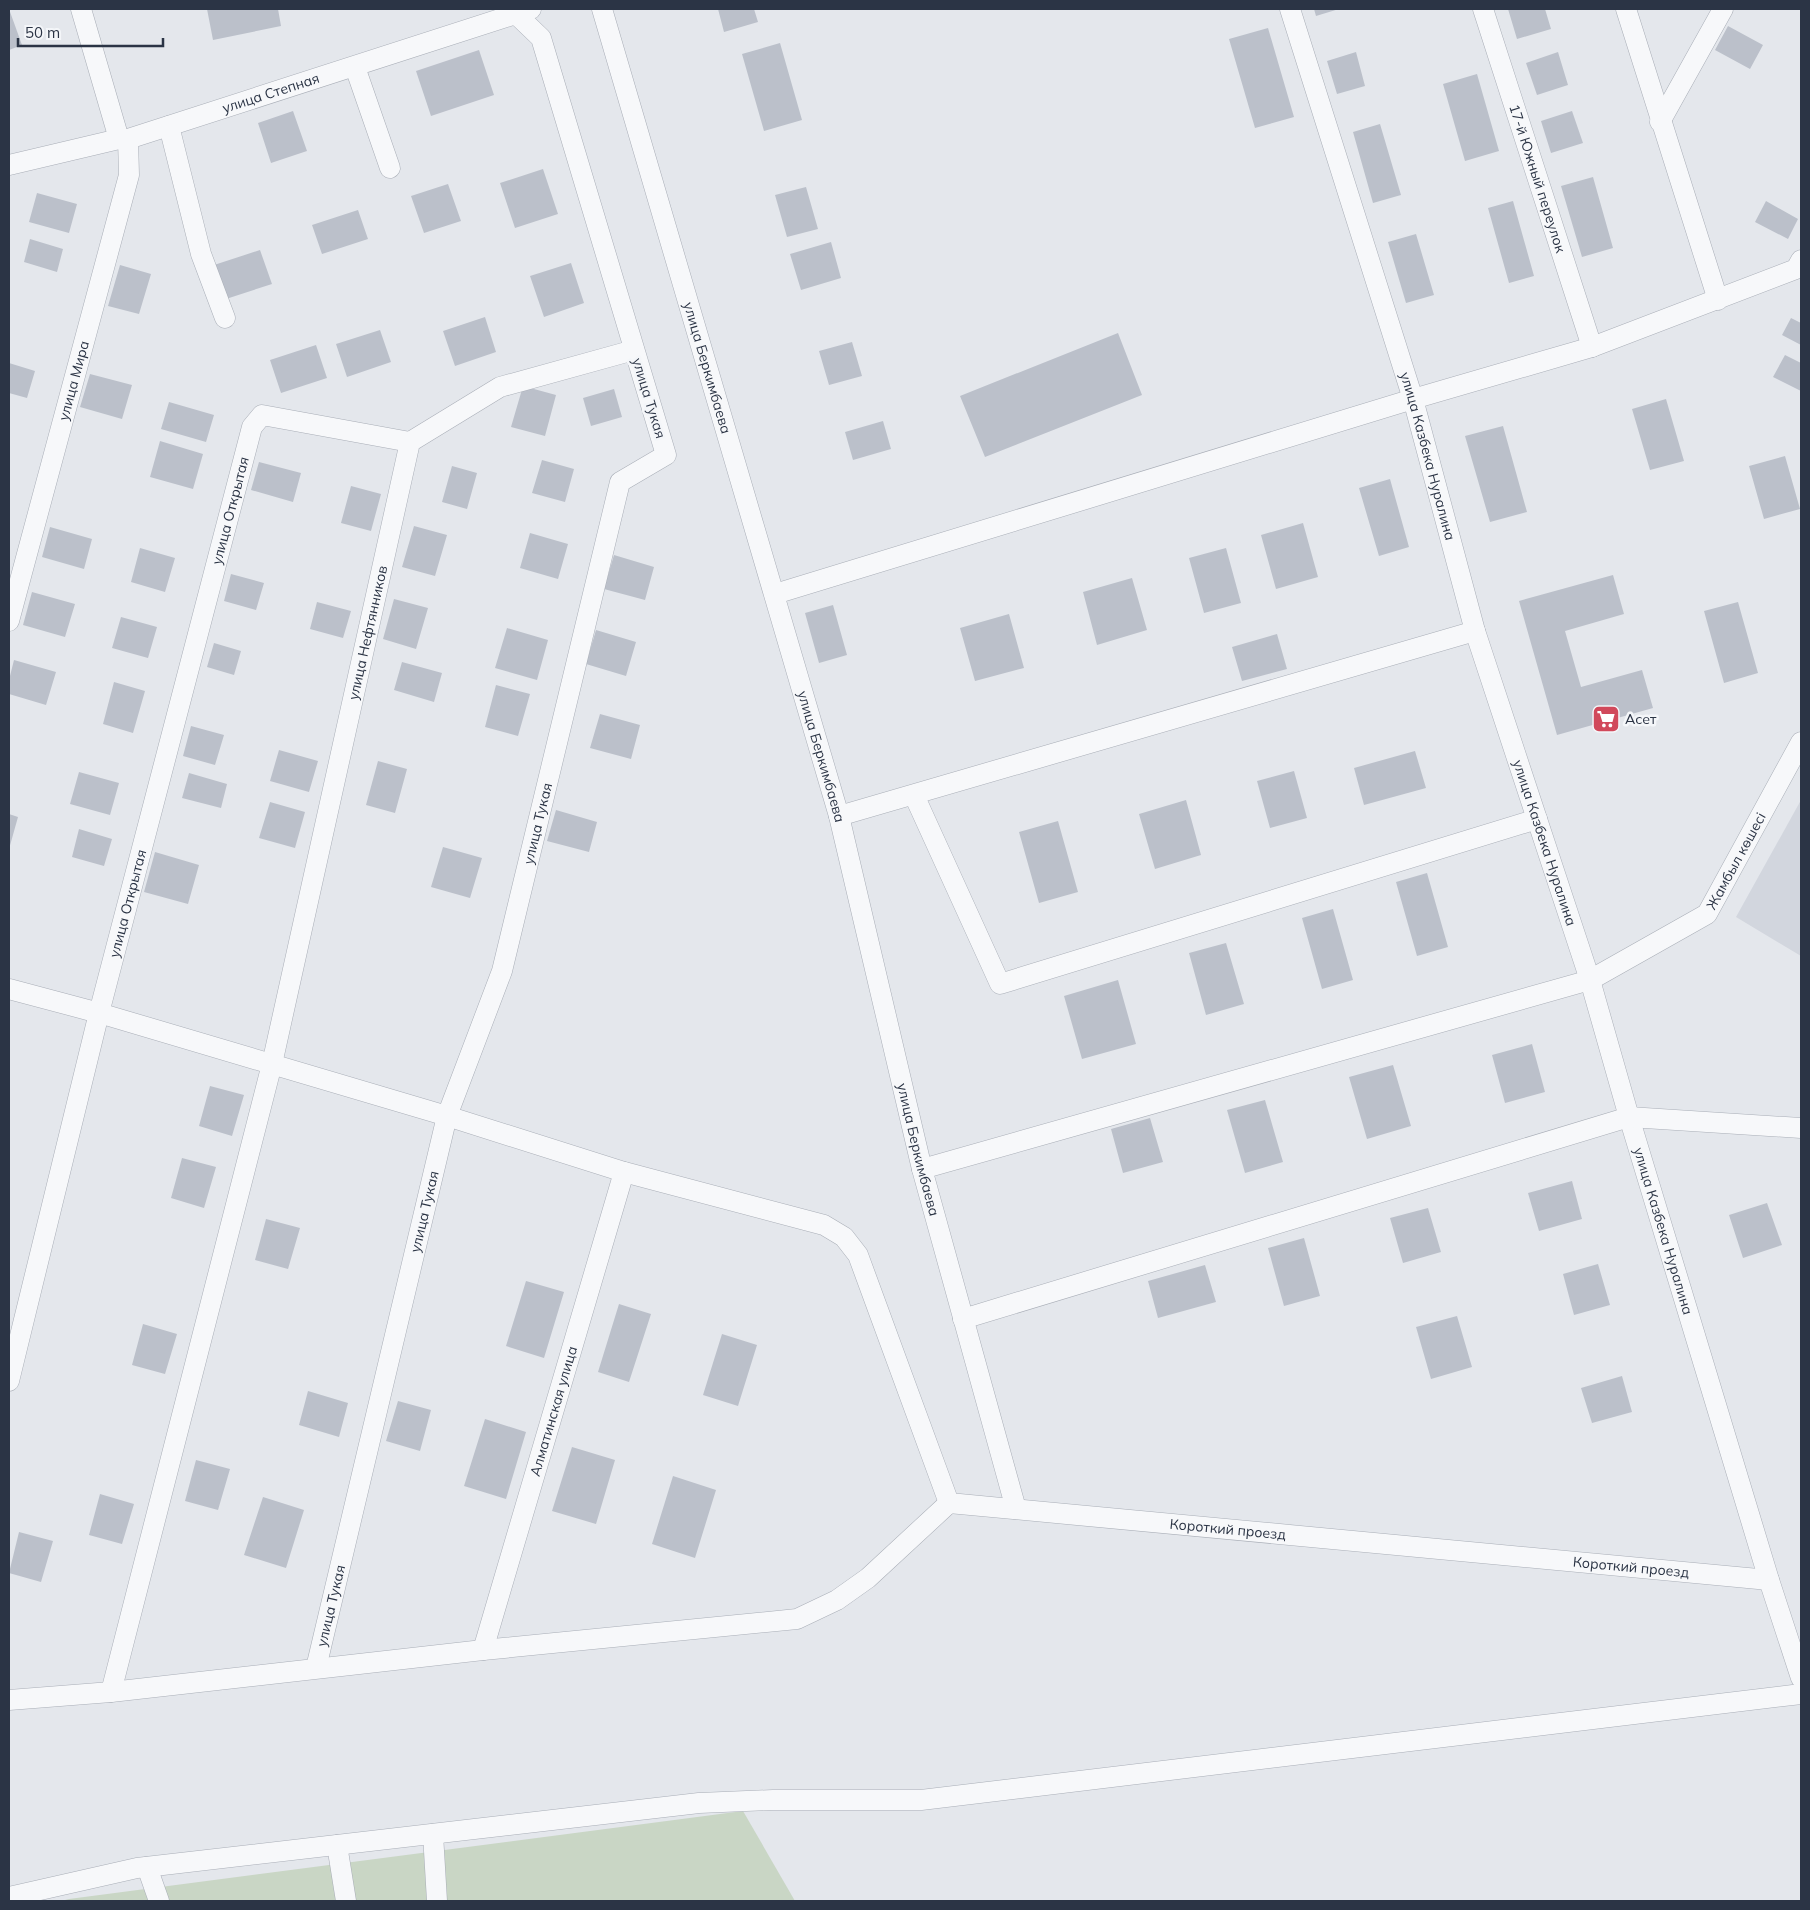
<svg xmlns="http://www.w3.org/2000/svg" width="1810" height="1910" viewBox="0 0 1810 1910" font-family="Mulish,sans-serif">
<rect width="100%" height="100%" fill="#e4e7ec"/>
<path fill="#d2d6de" d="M1801,800V956L1736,917Z"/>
<path fill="#c9d6c5" d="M743,1811L795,1901H61L69,1899Z"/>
<path fill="#bbc0ca" d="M9,9L22,45L9,50Z
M207,9H278L281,26L213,40Z
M718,9H754L758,22L724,32Z
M1314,9H1339L1316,16Z
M1508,9H1545L1551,29L1517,39Z
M1728,26L1763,45L1750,69L1715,50Z
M1268,28L1294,117L1255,128L1229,39Z
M780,43L802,120L764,131L742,54Z
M479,50L494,95L431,116L416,71Z
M1356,52L1365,86L1337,94L1327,61Z
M1558,52L1568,85L1537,95L1526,63Z
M1477,74L1499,151L1465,161L1443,84Z
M293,111L307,151L271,163L258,123Z
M1572,111L1583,143L1551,153L1541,121Z
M1380,124L1401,195L1373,203L1353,132Z
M543,169L558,214L515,228L500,183Z
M1593,177L1613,248L1582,257L1561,186Z
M448,184L461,221L424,233L411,196Z
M806,187L818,229L787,237L775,195Z
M37,193L77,204L69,233L29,222Z
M1513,201L1534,276L1509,283L1488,208Z
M1766,201L1798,219L1788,239L1755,222Z
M358,210L368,239L322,254L312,225Z
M1416,234L1434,295L1406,303L1388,242Z
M30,239L63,249L57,272L24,262Z
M831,242L841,278L801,290L790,254Z
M260,250L272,284L226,299L214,265Z
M571,263L584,303L544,317L530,276Z
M120,265L151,274L139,314L108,306Z
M485,317L496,352L455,366L443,331Z
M1791,318L1801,323V345L1782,335Z
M380,330L391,362L347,377L336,344Z
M1118,333L1142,395L985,457L960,396Z
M852,342L862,376L829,385L819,351Z
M316,345L327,378L281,393L270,360Z
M1785,355L1801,363V391L1773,377Z
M9,363L35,371L27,398L9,393Z
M90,374L132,385L122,419L80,407Z
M523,386L556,395L545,436L511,427Z
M614,389L622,417L591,426L583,398Z
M1666,399L1684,461L1650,470L1632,409Z
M169,402L214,415L206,442L161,429Z
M883,421L891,449L853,460L845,432Z
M1503,426L1527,512L1490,522L1465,436Z
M160,441L203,454L193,489L150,477Z
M1785,456L1800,509L1764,519L1749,466Z
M542,460L574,469L565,502L532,493Z
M259,462L301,473L293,502L251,490Z
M452,466L477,473L467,509L442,502Z
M1390,479L1409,547L1379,556L1359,488Z
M351,486L381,494L371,531L341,523Z
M1303,523L1318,577L1276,589L1261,535Z
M414,526L447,535L435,576L402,567Z
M50,527L92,539L84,569L42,557Z
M530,533L568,544L558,579L520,568Z
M140,548L175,558L165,592L131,582Z
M1226,548L1241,603L1204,613L1189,558Z
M614,555L654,567L645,600L604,589Z
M231,574L264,583L256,610L224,601Z
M1613,575L1624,614L1565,631L1581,687L1642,670L1653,708L1557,735L1519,601Z
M1132,578L1147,630L1097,645L1083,592Z
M32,592L75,604L65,637L23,625Z
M394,599L428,608L416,649L383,639Z
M317,602L351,611L343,638L310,629Z
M1738,602L1758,673L1724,683L1704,611Z
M833,605L847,655L819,663L805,613Z
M1009,614L1024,668L975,681L960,628Z
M121,617L157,627L148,658L112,648Z
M507,628L548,640L537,680L495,668Z
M596,630L636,642L626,676L586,664Z
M1277,634L1287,669L1242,681L1232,647Z
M214,643L241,651L234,675L207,667Z
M14,660L56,672L46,705L9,694V680Z
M402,662L442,673L434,702L394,690Z
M114,682L145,691L133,733L103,724Z
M496,685L530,694L518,736L485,727Z
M600,714L640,725L631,759L590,748Z
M191,726L224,735L215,765L183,756Z
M279,750L318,761L309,792L270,781Z
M1415,751L1426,788L1364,805L1354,768Z
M378,761L407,769L395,813L366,805Z
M1294,771L1307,818L1270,828L1257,781Z
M79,772L119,783L110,815L70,804Z
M189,773L227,784L221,808L182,798Z
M1186,800L1201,855L1155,869L1139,814Z
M270,802L305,812L295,848L259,838Z
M556,810L597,822L589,852L547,841Z
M9,814L18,817L9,849Z
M1058,821L1078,892L1039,903L1019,832Z
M79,829L112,839L104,866L72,857Z
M443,847L482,858L470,898L431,887Z
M155,852L199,865L188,904L144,892Z
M1427,873L1448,947L1417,956L1396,882Z
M1333,909L1353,980L1322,989L1302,918Z
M1226,943L1244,1004L1206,1015L1189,953Z
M1118,980L1136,1044L1082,1059L1064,996Z
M1532,1044L1545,1092L1505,1103L1492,1055Z
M1393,1065L1411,1126L1367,1139L1349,1077Z
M210,1086L244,1095L232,1136L199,1126Z
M1265,1100L1283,1162L1245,1173L1227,1110Z
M1150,1118L1163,1162L1123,1173L1111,1129Z
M182,1158L216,1167L204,1208L171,1198Z
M1572,1181L1582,1219L1539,1231L1528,1193Z
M1767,1203L1782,1245L1743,1258L1729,1215Z
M1428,1208L1441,1252L1403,1263L1390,1218Z
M266,1219L300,1228L288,1269L255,1260Z
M1304,1238L1320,1296L1284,1306L1268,1248Z
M1598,1264L1610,1305L1574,1315L1563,1274Z
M1205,1265L1216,1302L1158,1318L1148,1281Z
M526,1281L564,1292L544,1358L506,1346Z
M619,1304L651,1314L629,1382L598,1372Z
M1457,1316L1472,1367L1431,1379L1416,1327Z
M143,1324L177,1334L165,1374L132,1365Z
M722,1334L757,1345L738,1406L703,1395Z
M1622,1376L1632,1412L1592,1423L1581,1388Z
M308,1391L348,1403L339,1437L299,1425Z
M398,1401L431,1410L420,1451L386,1441Z
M485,1419L526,1432L506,1499L464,1486Z
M572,1447L615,1460L596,1524L552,1511Z
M196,1460L230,1469L218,1510L185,1501Z
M673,1476L716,1490L695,1558L652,1544Z
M100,1494L134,1504L122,1544L89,1535Z
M263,1497L304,1510L286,1568L244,1555Z
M19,1532L53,1541L41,1582L9,1573Z"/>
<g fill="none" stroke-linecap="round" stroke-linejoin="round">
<g stroke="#a9aeb7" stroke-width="21">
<g id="minor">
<path d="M81,9L119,139"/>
<path id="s1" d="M602,9L839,816L922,1169L1016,1509"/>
<path id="s2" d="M1290,9L1413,399L1475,631L1590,980L1629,1117L1769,1580L1801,1678"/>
<path id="s3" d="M1483,9L1592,347"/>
<path d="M1626,9L1718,300"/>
<path d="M355,67L390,168"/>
<path d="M1660,122L1723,9"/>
<path d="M169,126L201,254L225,318"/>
<path id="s4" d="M9,165L119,139H128L531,9"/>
<path d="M775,594L1413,399L1592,347L1796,269L1801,260"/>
<path id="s5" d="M9,621L129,175L128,139"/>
<path d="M914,795L1000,984L1537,819"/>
<path d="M839,816L1475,631"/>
<path id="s6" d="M9,989L99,1013L447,1116L624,1172L824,1225L844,1237L858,1255L949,1503L1769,1580"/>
<path id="s7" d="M922,1169L1590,980L1707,914L1801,742"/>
<path d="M963,1319L1629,1117L1801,1128"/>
<path id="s8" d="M9,1381L99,1013L252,427L262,415L410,442"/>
<path id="s9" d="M483,1650L624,1172"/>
<path id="s10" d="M316,1668L447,1116L502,971L620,482L666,455L541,38L517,15"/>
<path id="s11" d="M111,1692L272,1064L410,442L500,387L634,350"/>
<path d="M9,1700L111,1692L483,1650L797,1619L837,1600L868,1578L949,1503"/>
<path d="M433,1834L437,1901"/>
<path d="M337,1845L346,1901"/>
<path d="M147,1867L159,1901"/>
<path d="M9,1897L137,1868L699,1803L773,1800H921L1801,1694"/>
</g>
</g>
<use href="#minor" stroke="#f7f8fa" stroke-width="20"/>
</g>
<defs>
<g id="supermarket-square" transform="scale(1.4375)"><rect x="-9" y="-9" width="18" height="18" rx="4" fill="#d1495b" stroke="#f4f6f9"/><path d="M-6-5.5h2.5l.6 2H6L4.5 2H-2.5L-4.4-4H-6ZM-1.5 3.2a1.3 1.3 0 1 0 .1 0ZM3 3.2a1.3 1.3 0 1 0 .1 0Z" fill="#fff"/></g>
</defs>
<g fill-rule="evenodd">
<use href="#supermarket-square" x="1606" y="719"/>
</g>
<g text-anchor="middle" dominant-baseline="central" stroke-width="5" stroke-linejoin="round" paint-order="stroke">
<g font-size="14" fill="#2b3445" stroke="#f4f6f9">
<text stroke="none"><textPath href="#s4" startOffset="272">улица Степная</textPath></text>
<text stroke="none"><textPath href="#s3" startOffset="178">17-й Южный переулок</textPath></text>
<text stroke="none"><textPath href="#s1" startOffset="374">улица Беркимбаева</textPath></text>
<text stroke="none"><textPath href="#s5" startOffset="249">улица Мира</textPath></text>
<text transform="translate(649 398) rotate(73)">улица Тукая</text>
<text stroke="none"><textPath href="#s2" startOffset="468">улица Казбека Нуралина</textPath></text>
<text stroke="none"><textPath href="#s8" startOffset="898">улица Открытая</textPath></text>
<text stroke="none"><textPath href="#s11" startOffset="1090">улица Нефтянников</textPath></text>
<text stroke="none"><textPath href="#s1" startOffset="779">улица Беркимбаева</textPath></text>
<text stroke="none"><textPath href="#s10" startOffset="874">улица Тукая</textPath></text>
<text stroke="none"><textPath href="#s2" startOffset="872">улица Казбека Нуралина</textPath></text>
<text stroke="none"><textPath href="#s7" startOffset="889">Жамбыл көшесі</textPath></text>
<text stroke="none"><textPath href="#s8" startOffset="492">улица Открытая</textPath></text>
<text stroke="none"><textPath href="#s1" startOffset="1184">улица Беркимбаева</textPath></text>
<text stroke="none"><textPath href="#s10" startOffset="469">улица Тукая</textPath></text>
<text stroke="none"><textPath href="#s2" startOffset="1278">улица Казбека Нуралина</textPath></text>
<text stroke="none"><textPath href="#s9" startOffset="249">Алматинская улица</textPath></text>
<text stroke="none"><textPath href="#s6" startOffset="1439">Короткий проезд</textPath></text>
<text stroke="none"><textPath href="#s6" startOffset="1844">Короткий проезд</textPath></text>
<text stroke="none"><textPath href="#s10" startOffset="64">улица Тукая</textPath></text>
</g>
<g font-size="14" fill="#2b3445" stroke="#f4f6f9" text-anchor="start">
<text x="1625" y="719">Асет</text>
</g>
</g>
<rect width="1810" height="1910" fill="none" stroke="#2b3445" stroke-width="20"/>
<path d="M18 38v8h145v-8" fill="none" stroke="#2b3445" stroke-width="2.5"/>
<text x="25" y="38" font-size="15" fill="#2b3445" stroke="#f4f6f9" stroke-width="4" paint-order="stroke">50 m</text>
</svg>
